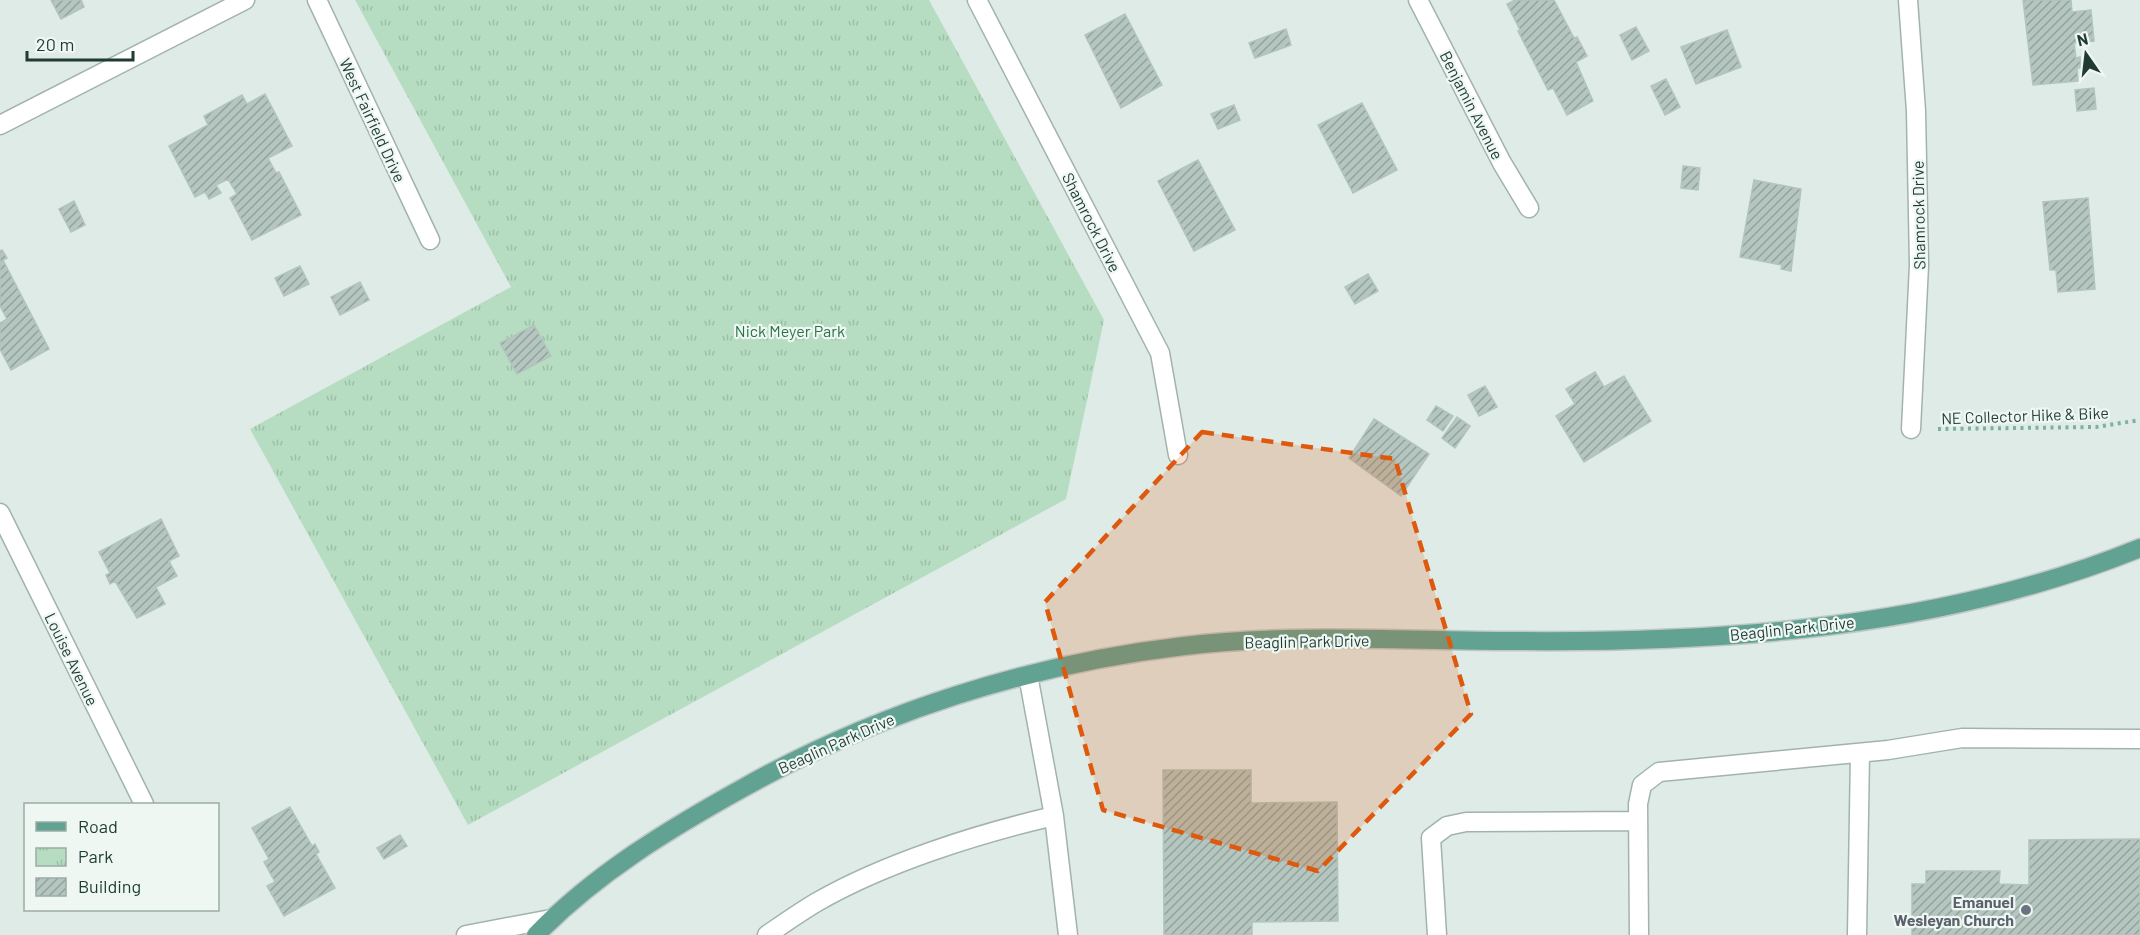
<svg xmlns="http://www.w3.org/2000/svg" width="2140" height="935" viewBox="0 0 2140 935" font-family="Barlow,sans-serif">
<defs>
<pattern id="park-tufts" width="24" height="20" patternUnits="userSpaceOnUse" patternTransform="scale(1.5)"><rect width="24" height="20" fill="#b6ddc2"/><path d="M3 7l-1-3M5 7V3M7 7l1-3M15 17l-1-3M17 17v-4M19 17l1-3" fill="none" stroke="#9cbfa7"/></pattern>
<pattern id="building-hatch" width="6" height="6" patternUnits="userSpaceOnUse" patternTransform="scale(1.5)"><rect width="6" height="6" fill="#b4c6bf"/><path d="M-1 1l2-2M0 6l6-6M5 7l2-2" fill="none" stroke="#92a29c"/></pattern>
</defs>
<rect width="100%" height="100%" fill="#dfebe6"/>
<path fill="url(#park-tufts)" d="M355,0H929L1104,320L1066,499L468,825L250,429L511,287Z"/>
<path fill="url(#building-hatch)" stroke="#b1c5bd" stroke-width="1.5" d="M51,0H81L84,7L61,19Z
M1515,0H1554L1574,38L1577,37L1587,56L1576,62L1593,101L1567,115L1553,88L1548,90L1518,31L1520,30L1507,4Z
M2023,0H2071L2072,12L2091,10L2094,41L2074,43L2076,58L2080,57L2081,68H2077L2078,81L2033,85Z
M1125,14L1162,85L1121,108L1085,35Z
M1636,27L1649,51L1632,60L1620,35Z
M1286,29L1291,45L1255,58L1249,43Z
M1727,30L1741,67L1696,84L1681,47Z
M1666,79L1680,107L1665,115L1651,86Z
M2094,88L2096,109L2077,111L2075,90Z
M265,94L292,146L268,158L276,173L279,172L301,215L252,240L230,198L237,194L228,179L216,185L221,193L209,199L205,192L195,197L169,146L208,125L204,116L242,95L247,104Z
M1362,103L1397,170L1353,193L1318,125Z
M1234,105L1240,120L1218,129L1211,114Z
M1198,160L1235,230L1194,251L1158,181Z
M1683,166L1700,168L1698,190L1681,188Z
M1754,180L1801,189L1791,271L1781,269L1782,265L1740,257Z
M2088,198L2095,289L2058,292L2056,270H2050L2043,202Z
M74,201L85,225L71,232L59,209Z
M2,250L7,258L3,260L49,349L11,370L0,349V323L7,319L0,306V251Z
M300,266L309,284L284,296L275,278Z
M1368,274L1378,291L1355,304L1345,287Z
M360,282L369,300L340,315L331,297Z
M534,325L551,356L517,374L500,343Z
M1595,372L1604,387L1624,376L1651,421L1584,462L1556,416L1575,404L1566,389Z
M1485,386L1497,407L1479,416L1468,395Z
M1436,406L1453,416L1443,431L1427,420Z
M1457,417L1470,426L1455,448L1442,438Z
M1374,419L1429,454L1401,496L1349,458Z
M161,519L179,556L169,561L177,576L156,587L165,604L137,618L115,581L110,584L106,575L110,573L99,552Z
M1163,770H1251V803L1337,802L1338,921L1252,922V935H1164Z
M290,807L312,846L315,844L319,852L316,854L335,888L284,916L267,886L275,882L264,862L269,859L252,828Z
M400,835L407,846L384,859L377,848Z
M2140,839V935H1912V884H1926V871H2000L1999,884L2029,885V840Z"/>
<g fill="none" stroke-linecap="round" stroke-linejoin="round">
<g stroke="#a2b3ad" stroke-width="21">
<path id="minor" d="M317,0L430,240
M977,0L1160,353L1178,455
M1418,0L1502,163L1529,208
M1908,0L1916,111L1919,265L1911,429
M0,125L245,0
M0,513L144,804
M1028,675L1054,816L1068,935
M466,935L551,919
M767,935C783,924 800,912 817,902C885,863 977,834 1054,816
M1437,935L1431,838L1447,826L1466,822L1638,821
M1639,935L1638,804L1642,785L1659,772L1888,750L1962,738L2140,739
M1857,935L1860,753"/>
</g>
<g stroke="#c0c8c6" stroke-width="21">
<path id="major" d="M536,935C595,874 669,829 743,788C878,712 1030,664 1184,646C1293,633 1405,641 1515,641C1725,643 1943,628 2140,548"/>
</g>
<path stroke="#7eb0a1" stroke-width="4" stroke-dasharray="3 4.5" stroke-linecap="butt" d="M1938,429L2096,427L2140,420"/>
<use href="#minor" stroke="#fff" stroke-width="18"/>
<use href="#major" stroke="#61a293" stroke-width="18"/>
</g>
<path fill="#de580e" fill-opacity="0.2" stroke="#de580e" stroke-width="4.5" stroke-dasharray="12 8" stroke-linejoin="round" d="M1202,432L1395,459L1471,714L1318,871L1103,810L1045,602Z"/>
<circle fill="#6b7280" stroke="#eff7f3" stroke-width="2" cx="2026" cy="910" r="6"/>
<g text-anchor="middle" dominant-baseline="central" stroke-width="4.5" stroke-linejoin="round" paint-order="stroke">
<g font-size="16" fill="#1f3b34" stroke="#eff7f3">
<text transform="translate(1472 105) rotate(63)">Benjamin Avenue</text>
<text transform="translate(373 120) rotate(65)">West Fairfield Drive</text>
<text transform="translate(1918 215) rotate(-91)">Shamrock Drive</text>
<text transform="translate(1092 222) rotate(63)">Shamrock Drive</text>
<text transform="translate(2025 415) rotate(-2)">NE Collector Hike &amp; Bike</text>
<text transform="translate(1792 628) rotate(-6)">Beaglin Park Drive</text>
<text transform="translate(1307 641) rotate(-1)">Beaglin Park Drive</text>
<text transform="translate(72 659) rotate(64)">Louise Avenue</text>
<text transform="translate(836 743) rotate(-24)">Beaglin Park Drive</text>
</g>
<g font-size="16" fill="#287346" stroke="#eff7f3">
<text x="790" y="330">Nick Meyer Park</text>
</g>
<g font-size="16" font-weight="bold" fill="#5b616d" stroke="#eff7f3" text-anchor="end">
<text x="2014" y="901">Emanuel<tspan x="2014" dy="18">Wesleyan Church</tspan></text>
</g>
</g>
<rect x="24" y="803" width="195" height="108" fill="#eff7f3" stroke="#9caca7" stroke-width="1.5"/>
<rect x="36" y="822" width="30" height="9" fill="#61a293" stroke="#9caca7" stroke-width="1.5"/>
<text x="78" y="833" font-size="18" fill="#1f3b34">Road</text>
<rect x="36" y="848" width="30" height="18" fill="url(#park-tufts)" stroke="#9caca7" stroke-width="1.5"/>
<text x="78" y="863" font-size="18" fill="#1f3b34">Park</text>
<rect x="36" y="878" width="30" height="18" fill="url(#building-hatch)" stroke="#9caca7" stroke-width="1.5"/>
<text x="78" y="893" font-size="18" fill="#1f3b34">Building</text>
<g transform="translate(2086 54) rotate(346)" stroke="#eff7f3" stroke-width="4.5" paint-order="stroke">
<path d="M0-4.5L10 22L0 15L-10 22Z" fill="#1f3b34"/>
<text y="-9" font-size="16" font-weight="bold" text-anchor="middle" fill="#1f3b34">N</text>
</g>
<path d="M27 51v9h106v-9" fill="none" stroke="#1f3b34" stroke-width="3"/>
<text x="36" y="51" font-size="18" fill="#1f3b34" stroke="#eff7f3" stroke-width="4.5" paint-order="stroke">20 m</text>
</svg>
